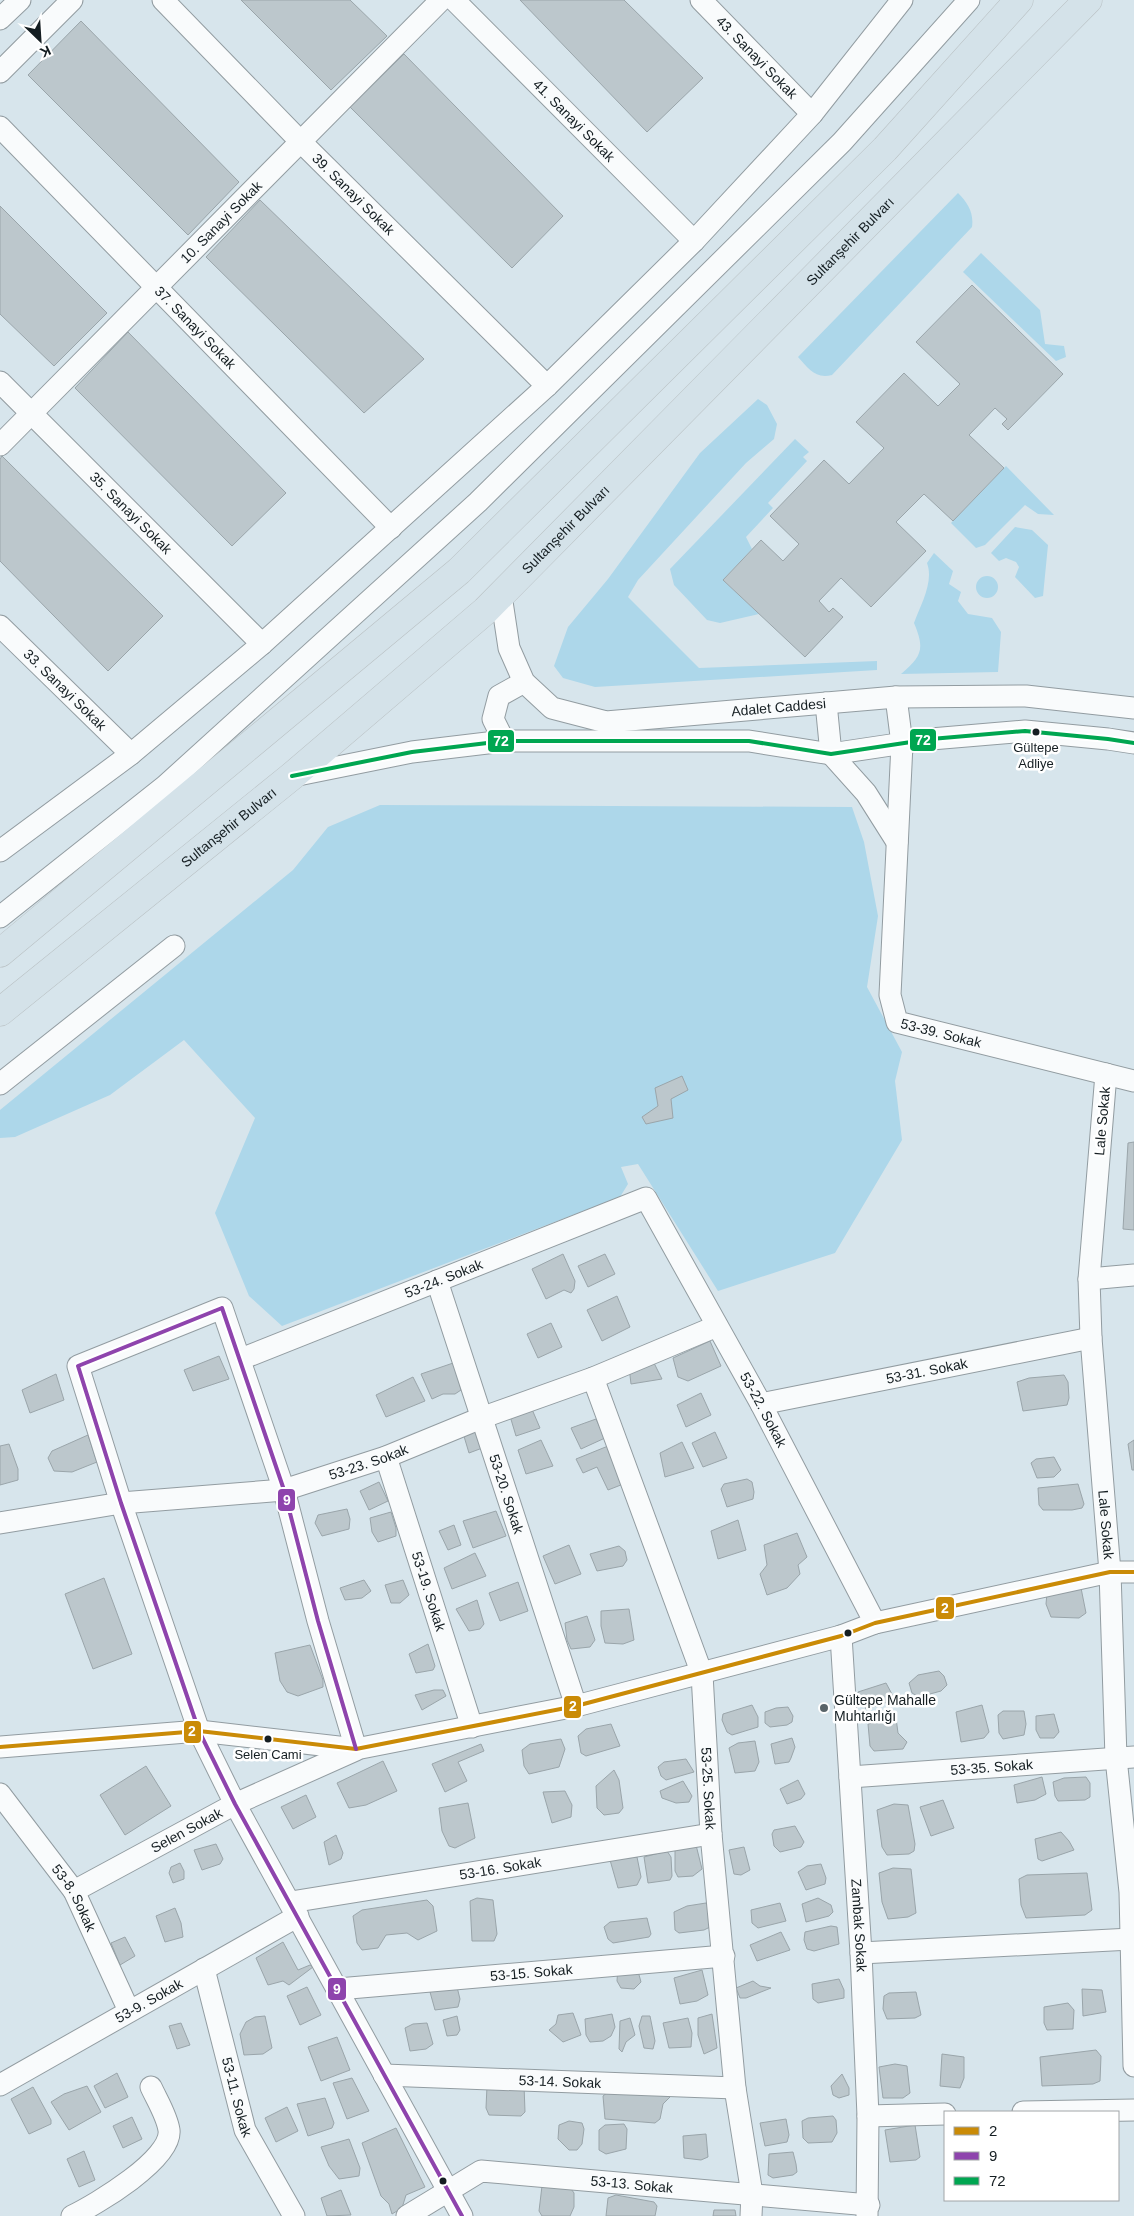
<svg xmlns="http://www.w3.org/2000/svg" width="1134" height="2216" viewBox="0 0 1134 2216" font-family="Arial,sans-serif">
<rect width="100%" height="100%" fill="#d7e5ec"/>
<path fill="#add7ea" d="M958,193C968,203 974,213 972,227L832,375C815,379 809,369 798,357Z
M981,253L1040,310L1045,344L1064,346L1066,357L1056,361L963,272Z
M758,399L767,405L777,424L774,439L746,463L638,580L628,597L699,668L877,661V670L595,687L563,678L554,666L568,627L608,579L700,453Z
M795,439L809,452L803,457L807,461L768,503L773,508L746,537L752,549L723,580L759,614L720,623L707,620L674,585L670,569Z
M1006,466L1054,515L1038,514L1025,505L985,545L976,548L951,523Z
M1015,527L1032,530L1048,545L1043,596L1035,598L1015,577L1019,567L1016,562L1006,558L999,561L991,553Z
M934,553L953,571L949,584L961,592L958,601L968,614L992,618L1001,632L998,672L901,674C922,656 925,649 914,623C921,604 934,582 927,563Z
M976 587a11 11 0 1 1 22 0a11 11 0 1 1-22 0Z
M380,805L852,807L864,842L878,916L867,987L902,1052L895,1081L902,1140L835,1253L718,1291L638,1164L621,1167L628,1184L620,1197L282,1326L249,1296L215,1213L255,1118L184,1040L110,1095L15,1137L0,1138V1110L293,870L328,827Z"/>
<path fill="#bcc7cc" stroke="#9aa5aa" d="M241,0H350L387,36L331,90Z
M520,0H624L703,78L647,132Z
M81,21L239,182L188,235L28,75Z
M404,54L563,216L512,268L350,107Z
M260,200L424,359L364,413L206,257Z
M0,206L107,313L54,366L0,314Z
M972,285L1063,374L1008,430L1002,424L1007,419L995,408L969,435L1004,468L953,521L924,494L896,522L926,551L871,607L841,578L819,601L829,612L833,608L843,617L805,657L723,580L761,540L783,561L799,544L770,516L824,460L849,484L884,448L856,422L904,373L938,406L960,384L916,342Z
M128,332L286,493L232,546L75,388Z
M2,456L163,616L108,671L0,561V459Z
M682,1076L688,1090L671,1099L673,1118L646,1124L642,1117L658,1106L655,1088Z
M1134,1142V1230L1123,1229L1128,1143Z
M563,1254L575,1281L574,1289L571,1293L564,1290L546,1299L532,1269Z
M605,1254L615,1274L588,1287L578,1266Z
M617,1296L630,1327L602,1341L587,1310Z
M551,1323L562,1347L538,1358L527,1334Z
M710,1341L721,1366L688,1381L678,1377L673,1358Z
M219,1356L229,1379L193,1391L184,1370Z
M651,1357L662,1379L631,1384L629,1367Z
M459,1361L458,1376L461,1390L455,1394H443L432,1399L421,1374Z
M56,1374L64,1400L30,1413L22,1390Z
M1064,1375L1068,1382L1069,1398L1067,1405L1023,1411L1017,1382L1029,1378Z
M413,1377L425,1401L386,1417L376,1395Z
M701,1393L711,1415L686,1427L677,1405Z
M531,1407L540,1428L516,1436L510,1416Z
M596,1419L605,1438L581,1449L571,1428Z
M481,1426L485,1447L469,1453L463,1433Z
M715,1432L727,1458L703,1467L692,1443Z
M88,1435L97,1462L72,1472L54,1471L48,1458L52,1451Z
M541,1440L553,1466L526,1474L518,1450Z
M1134,1440V1470H1132L1128,1444Z
M682,1442L694,1468L665,1477L660,1453Z
M9,1444L18,1469V1480L0,1485V1446Z
M613,1444L626,1483L608,1490L597,1467L583,1473L576,1459Z
M1054,1457L1061,1470L1054,1477L1037,1478L1031,1463L1036,1459Z
M747,1479L752,1482L754,1492L753,1499L727,1507L721,1489L724,1484Z
M379,1482L388,1501L369,1510L360,1491Z
M1078,1484L1084,1504L1082,1508L1072,1510H1043L1039,1505L1038,1488Z
M347,1509L350,1519L349,1529L322,1536L315,1523L318,1515Z
M496,1511L506,1536L473,1548L463,1521Z
M391,1512L396,1528V1536L378,1542L372,1532L370,1518Z
M738,1520L746,1550L718,1559L711,1531Z
M454,1525L461,1545L448,1550L439,1531Z
M797,1533L807,1557L798,1565L800,1574L787,1588L767,1595L760,1574L767,1565L764,1545Z
M569,1545L581,1574L555,1584L543,1556Z
M619,1546L625,1551L627,1560L623,1566L597,1571L590,1554Z
M475,1553L486,1576L452,1589L444,1568Z
M104,1578L132,1654L93,1669L65,1594Z
M364,1580L371,1591L362,1598L345,1600L340,1588Z
M403,1580L409,1595L400,1603H391L385,1585Z
M518,1582L528,1611L500,1621L489,1593Z
M1081,1588L1086,1613L1079,1618L1051,1617L1046,1604L1047,1593Z
M477,1600L484,1624L480,1629L469,1631L456,1609Z
M629,1609L634,1640L623,1644L605,1643L601,1626V1611Z
M587,1616L595,1640L590,1647L571,1649L567,1640L565,1623Z
M428,1644L435,1666L433,1670L416,1673L409,1654Z
M310,1645L323,1680V1687L298,1696L287,1692L280,1681L275,1653Z
M939,1671L944,1676L947,1685L941,1691L919,1697L912,1693L909,1683L918,1675Z
M886,1683L893,1696L891,1701L866,1709L858,1692Z
M434,1690H443L446,1696L422,1710L415,1695Z
M752,1705L758,1717V1727L732,1735L727,1732L722,1720L723,1714Z
M982,1705L989,1732L984,1738L961,1742L956,1712Z
M788,1707L793,1716L792,1722L787,1725L770,1727L765,1723V1712L776,1708Z
M1003,1711H1024L1026,1724L1024,1735L1003,1739L999,1733L998,1715Z
M1054,1714L1059,1732L1054,1738H1040L1036,1730V1716Z
M896,1718L898,1733L907,1742L903,1749L874,1751L870,1746L868,1724Z
M611,1724L620,1746L586,1756L581,1753L578,1736L586,1729Z
M792,1738L795,1747L791,1758L789,1762L775,1764L771,1744Z
M561,1739L565,1749L559,1767L529,1774L524,1766L522,1750L530,1744Z
M755,1741L759,1762L755,1771L735,1773L729,1748L738,1743Z
M481,1744L484,1751L458,1762L467,1781L445,1792L432,1764Z
M686,1759L694,1772L666,1780L661,1776L658,1767L664,1762Z
M383,1761L397,1791L366,1805L349,1808L337,1783Z
M146,1766L171,1806L125,1835L100,1795Z
M614,1770L619,1780L623,1808L619,1813L604,1815L597,1808L596,1786Z
M1042,1777L1046,1794L1035,1800L1017,1803L1014,1785Z
M1086,1777L1090,1783V1797L1085,1800L1058,1801L1055,1796L1053,1782L1064,1778Z
M798,1780L805,1794L801,1799L787,1804L780,1789Z
M683,1781L692,1796L689,1802L676,1803L662,1798L660,1791Z
M565,1791L572,1805L571,1817L552,1823L543,1792Z
M306,1795L316,1817L293,1829L281,1807Z
M943,1800L954,1828L931,1836L920,1807Z
M468,1803L475,1838L455,1848L449,1846L442,1831L439,1808Z
M894,1804L908,1805L915,1844L914,1851L909,1854L887,1855L882,1847L877,1810Z
M795,1826L804,1842L801,1847L780,1852L774,1846L772,1834L774,1830Z
M1061,1832L1069,1841L1074,1850L1042,1861L1038,1859L1035,1839Z
M336,1835L343,1853L341,1859L329,1865L324,1842Z
M216,1844L223,1859L220,1864L202,1870L194,1850Z
M696,1845L702,1869L693,1876L678,1877L675,1871V1850Z
M744,1847L750,1870L741,1875L734,1874L729,1850Z
M667,1851L671,1857L672,1876L670,1880L648,1883L644,1857Z
M637,1857L641,1877L637,1885L618,1888L610,1860Z
M180,1863L184,1871V1879L173,1883L169,1873L171,1867Z
M821,1864L826,1878L825,1884L806,1890L798,1872L807,1866Z
M893,1868L911,1869L916,1913L908,1917L888,1919L882,1902L879,1873Z
M1087,1873L1092,1910L1085,1915L1026,1918L1021,1905L1019,1879L1027,1875Z
M477,1898L493,1900L497,1934L494,1941H472L470,1901Z
M818,1898L831,1905L833,1912L829,1916L806,1922L802,1904Z
M427,1900L433,1906L437,1931L418,1940L407,1933L386,1935L378,1948L362,1950L357,1943L353,1916L362,1910Z
M706,1903L709,1907L710,1927L704,1930L679,1933L675,1930L674,1912L687,1906Z
M780,1903L786,1921L758,1928L752,1923L751,1910Z
M175,1908L181,1923L183,1937L165,1942L156,1916Z
M647,1918L651,1934L649,1937L613,1943L608,1939L604,1927L610,1922Z
M831,1926L837,1927L839,1944L814,1951L807,1949L804,1940L805,1932Z
M781,1932L790,1950L757,1961L750,1945Z
M125,1937L135,1956L120,1965L111,1943Z
M283,1942L298,1970L310,1965L313,1967L289,1985L283,1981L268,1985L256,1958Z
M636,1964L641,1982L634,1989L621,1988L617,1981L618,1966Z
M702,1970L708,1995L697,2001L680,2004L674,1978Z
M839,1979L844,1990V1998L818,2003L813,1999L812,1984Z
M753,1981L760,1986L771,1988L746,1998H740L736,1988Z
M456,1983L460,1999L458,2007L435,2010L430,1992Z
M307,1987L321,2015L300,2025L287,1996Z
M1082,1989L1102,1990L1106,2012L1083,2016Z
M916,1992L921,2015L915,2018L887,2019L883,2009L884,1996L889,1993Z
M1068,2003L1074,2010L1073,2029L1047,2030L1044,2023V2007Z
M573,2013L581,2035L563,2042L549,2030L556,2024L558,2015Z
M612,2014L615,2027L611,2036L603,2041L590,2042L586,2035L585,2019Z
M712,2014L717,2048L704,2054L698,2035V2018Z
M265,2016L272,2048L263,2054L244,2055L240,2034L246,2022L255,2017Z
M457,2016L460,2030L457,2035L447,2036L443,2020Z
M642,2016H650L655,2041L653,2049L644,2048L639,2026Z
M630,2018L635,2035L626,2042L622,2052L619,2049L620,2021Z
M688,2018L692,2033L691,2047L669,2048L663,2023Z
M181,2023L190,2045L177,2049L169,2026Z
M427,2023L433,2044L426,2049L410,2051L405,2028L413,2024Z
M337,2037L350,2070L321,2081L308,2047Z
M1096,2050L1101,2056L1100,2081L1093,2084L1042,2086L1040,2057Z
M942,2054L964,2057V2078L960,2088L940,2086Z
M895,2064L907,2066L910,2093L903,2098H883L879,2067Z
M117,2073L128,2097L105,2108L94,2086Z
M842,2074L849,2088V2095L839,2098L833,2095L831,2086Z
M352,2078L369,2111L347,2119L333,2083Z
M524,2085L525,2112L521,2116L489,2115L486,2108L487,2086Z
M87,2086L101,2112L69,2130L51,2102L64,2094Z
M33,2087L51,2120V2124L29,2134L11,2099Z
M608,2092L671,2096L663,2104L660,2119L655,2123L605,2119L603,2096Z
M325,2098L334,2123L332,2128L308,2136L297,2104Z
M287,2107L298,2131L276,2142L265,2118Z
M833,2116L836,2120L837,2133L832,2142L808,2143L803,2138L802,2121L808,2118Z
M132,2117L142,2139L123,2148L113,2126Z
M786,2119L789,2135L787,2142L765,2146L760,2123Z
M569,2121L582,2123L584,2129L582,2144L577,2150H569L558,2139L559,2125Z
M624,2124L627,2129L626,2149L606,2154L599,2150V2130L605,2125Z
M915,2125L920,2157L916,2160L890,2162L885,2130Z
M396,2128L425,2187L406,2195L402,2208L392,2214L389,2204L381,2196L362,2143Z
M706,2134L708,2157L701,2160L684,2158L683,2136Z
M349,2139L360,2168L359,2176L339,2179L329,2166L321,2147Z
M84,2151L95,2180L79,2187L67,2159Z
M793,2152L796,2164L797,2172L793,2175L773,2178L768,2175L769,2154Z
M542,2186H569L574,2193V2207L570,2216H542L539,2211Z
M341,2190L351,2215L327,2216L321,2198Z
M616,2195L654,2202L657,2206L655,2216H606L608,2198Z
M714,2210H735L736,2216H713Z"/>
<g fill="none" stroke-linecap="round" stroke-linejoin="round">
<g stroke="#929ca1" stroke-width="23">
<g id="minor">
<path id="s1" d="M163,0L300,141L547,386"/>
<path id="s2" d="M454,0L694,241"/>
<path id="s3" d="M701,0L812,114"/>
<path d="M0,19L20,0"/>
<path d="M0,72L72,0"/>
<path id="s4" d="M0,127L391,528"/>
<path id="s5" d="M0,382L262,644"/>
<path id="s6" d="M0,445L441,0"/>
<path id="s7" d="M501,595L509,648L524,682L552,708L606,722L896,697L1026,696L1134,708"/>
<path id="s8" d="M0,626L131,754"/>
<path id="s9" d="M896,697L902,744L890,995L897,1022L1134,1081"/>
<path d="M826,703L831,754L866,793L897,842"/>
<path d="M504,741L493,719L499,696L524,682"/>
<path d="M293,776L412,752L504,741H749L831,754L931,739L1025,731L1108,739L1134,743"/>
<path d="M0,851L131,754L262,644L547,386L694,241L812,114L902,0"/>
<path d="M0,917L165,786L478,502L842,142L969,0"/>
<path id="s10" d="M1106,1074L1089,1279L1091,1338L1110,1572L1116,1758L1130,1892L1134,2066"/>
<path d="M0,1084L174,946"/>
<path d="M1089,1279L1134,1275"/>
<path id="s11" d="M437,1281L576,1706"/>
<path id="s12" d="M241,1359L646,1198L761,1404L875,1623"/>
<path id="s13" d="M593,1378L702,1674L711,1834L735,2088L752,2194L751,2216"/>
<path id="s14" d="M761,1404L1091,1338"/>
<path id="s15" d="M386,1457L472,1727"/>
<path id="s16" d="M0,1523L121,1503L284,1490L386,1457L481,1418L593,1378L717,1326"/>
<path id="s17" d="M841,1636L861,1953L868,2116L867,2216"/>
<path d="M0,1747L199,1731L356,1749L576,1706L841,1636L875,1623L1110,1572H1134"/>
<path d="M356,1749L318,1621L284,1490L222,1308L78,1366L121,1503L199,1731L235,1804L462,2216"/>
<path id="s18" d="M850,1777L1134,1757"/>
<path id="s19" d="M0,1794L74,1891L129,2011"/>
<path id="s20" d="M74,1891L235,1804L356,1750"/>
<path id="s21" d="M291,1902L711,1834"/>
<path d="M861,1953L1131,1939"/>
<path id="s22" d="M204,1969L245,2130L294,2216"/>
<path id="s23" d="M338,1989L724,1956"/>
<path id="s24" d="M384,2075L735,2088"/>
<path id="s25" d="M0,2085L298,1916"/>
<path d="M1023,2112L1134,2110"/>
<path d="M868,2116L945,2114"/>
<path d="M72,2216C95,2205 173,2159 169,2130C167,2116 157,2100 151,2087"/>
<path id="s26" d="M407,2216L481,2171L869,2205"/>
</g>
</g>
<g stroke="#b9c0c3" stroke-width="29">
<g id="trunk">
<path d="M0,953L459,571L885,149L1019,0"/>
<path id="s27" d="M0,1012L292,776L485,611L1088,0"/>
</g>
</g>
<use href="#minor" stroke="#f9fbfc" stroke-width="21"/>
<use href="#trunk" stroke="#d4e2e9" stroke-width="28"/>
<g stroke="#fff" stroke-width="8">
<path id="bus-1" d="M0,1747L199,1731L356,1749L576,1706L841,1636L875,1623L1110,1572H1134"/>
</g>
<g stroke="#fff" stroke-width="8">
<path id="bus-2" d="M356,1749L318,1621L284,1490L222,1308L78,1366L121,1503L199,1731L235,1804L462,2216"/>
</g>
<g stroke="#fff" stroke-width="8">
<path id="bus-3" d="M292,776L412,752L504,741H749L831,754L931,739L1025,731L1108,739L1134,743"/>
</g>
<use href="#bus-1" stroke="#ca8b07" stroke-width="4"/>
<use href="#bus-2" stroke="#8e44ad" stroke-width="4"/>
<use href="#bus-3" stroke="#00a651" stroke-width="4"/>
</g>
<g fill="#151e22" stroke="#fff" stroke-width="2">
<circle cx="1036" cy="732" r="4.5"/>
<circle cx="848" cy="1633" r="4.5"/>
<circle cx="268" cy="1739" r="4.5"/>
<circle cx="443" cy="2181" r="4.5"/>
</g>
<circle fill="#596469" stroke="#fff" stroke-width="2" cx="824" cy="1708" r="5"/>
<g text-anchor="middle" dominant-baseline="central" stroke-width="5" stroke-linejoin="round" paint-order="stroke">
<g font-size="13" fill="#151e22" stroke="#fff">
<text x="1036" y="747">Gültepe<tspan x="1036" dy="16">Adliye</tspan></text>
<text x="268" y="1754">Selen Cami</text>
</g>
<g font-size="14" fill="#151e22" stroke="#fff">
<text stroke="none"><textPath href="#s3" startOffset="80">43. Sanayi Sokak</textPath></text>
<text stroke="none"><textPath href="#s2" startOffset="170">41. Sanayi Sokak</textPath></text>
<text stroke="none"><textPath href="#s1" startOffset="272">39. Sanayi Sokak</textPath></text>
<text stroke="none"><textPath href="#s6" startOffset="314">10. Sanayi Sokak</textPath></text>
<text stroke="none"><textPath href="#s27" startOffset="1149">Sultanşehir Bulvarı</textPath></text>
<text stroke="none"><textPath href="#s4" startOffset="280">37. Sanayi Sokak</textPath></text>
<text stroke="none"><textPath href="#s5" startOffset="185">35. Sanayi Sokak</textPath></text>
<text stroke="none"><textPath href="#s27" startOffset="744">Sultanşehir Bulvarı</textPath></text>
<text stroke="none"><textPath href="#s8" startOffset="91">33. Sanayi Sokak</textPath></text>
<text stroke="none"><textPath href="#s7" startOffset="358">Adalet Caddesi</textPath></text>
<text stroke="none"><textPath href="#s27" startOffset="294">Sultanşehir Bulvarı</textPath></text>
<text stroke="none"><textPath href="#s9" startOffset="372">53-39. Sokak</textPath></text>
<text transform="translate(1102 1121) rotate(-85)">Lale Sokak</text>
<text stroke="none"><textPath href="#s12" startOffset="218">53-24. Sokak</textPath></text>
<text stroke="none"><textPath href="#s14" startOffset="169">53-31. Sokak</textPath></text>
<text stroke="none"><textPath href="#s12" startOffset="678">53-22. Sokak</textPath></text>
<text stroke="none"><textPath href="#s16" startOffset="375">53-23. Sokak</textPath></text>
<text stroke="none"><textPath href="#s11" startOffset="224">53-20. Sokak</textPath></text>
<text stroke="none"><textPath href="#s10" startOffset="452">Lale Sokak</textPath></text>
<text stroke="none"><textPath href="#s15" startOffset="141">53-19. Sokak</textPath></text>
<text stroke="none"><textPath href="#s18" startOffset="142">53-35. Sokak</textPath></text>
<text stroke="none"><textPath href="#s13" startOffset="430">53-25. Sokak</textPath></text>
<text stroke="none"><textPath href="#s20" startOffset="128">Selen Sokak</textPath></text>
<text stroke="none"><textPath href="#s21" startOffset="212">53-16. Sokak</textPath></text>
<text stroke="none"><textPath href="#s19" startOffset="128">53-8. Sokak</textPath></text>
<text stroke="none"><textPath href="#s17" startOffset="290">Zambak Sokak</textPath></text>
<text stroke="none"><textPath href="#s23" startOffset="194">53-15. Sokak</textPath></text>
<text stroke="none"><textPath href="#s25" startOffset="171">53-9. Sokak</textPath></text>
<text stroke="none"><textPath href="#s24" startOffset="176">53-14. Sokak</textPath></text>
<text stroke="none"><textPath href="#s22" startOffset="132">53-11. Sokak</textPath></text>
<text stroke="none"><textPath href="#s26" startOffset="238">53-13. Sokak</textPath></text>
</g>
<g font-size="14" fill="#151e22" stroke="#fff" text-anchor="start">
<text x="834" y="1700">Gültepe Mahalle<tspan x="834" dy="16">Muhtarlığı</tspan></text>
</g>
</g>
<g stroke="#fff" stroke-width="2">
<rect x="909" y="728" width="28" height="24" rx="5" fill="#00a651"/>
<rect x="487" y="729" width="28" height="24" rx="5" fill="#00a651"/>
<rect x="277" y="1488" width="19" height="24" rx="5" fill="#8e44ad"/>
<rect x="935" y="1596" width="20" height="24" rx="5" fill="#ca8b07"/>
<rect x="563" y="1695" width="19" height="24" rx="5" fill="#ca8b07"/>
<rect x="183" y="1720" width="19" height="24" rx="5" fill="#ca8b07"/>
<rect x="327" y="1977" width="20" height="24" rx="5" fill="#8e44ad"/>
</g>
<g font-size="14" text-anchor="middle" font-weight="bold" fill="#fff">
<text x="923" y="745">72</text>
<text x="501" y="746">72</text>
<text x="287" y="1505">9</text>
<text x="945" y="1613">2</text>
<text x="573" y="1711">2</text>
<text x="192" y="1736">2</text>
<text x="337" y="1994">9</text>
</g>
<rect x="944" y="2111" width="175" height="90" fill="#ffffff" stroke="#a1a5a7"/>
<rect x="954" y="2127" width="25" height="8" fill="#ca8b07" stroke="#a1a5a7"/>
<text x="989" y="2136" font-size="15" fill="#151e22">2</text>
<rect x="954" y="2152" width="25" height="8" fill="#8e44ad" stroke="#a1a5a7"/>
<text x="989" y="2161" font-size="15" fill="#151e22">9</text>
<rect x="954" y="2177" width="25" height="8" fill="#00a651" stroke="#a1a5a7"/>
<text x="989" y="2186" font-size="15" fill="#151e22">72</text>
<g transform="translate(40 40) rotate(155)" stroke="#ffffff" stroke-width="4" paint-order="stroke">
<path d="M0-4L9 19L0 12L-9 19Z" fill="#151e22"/>
<text y="-8" font-size="14" font-weight="bold" text-anchor="middle" fill="#151e22">K</text>
</g>
</svg>
